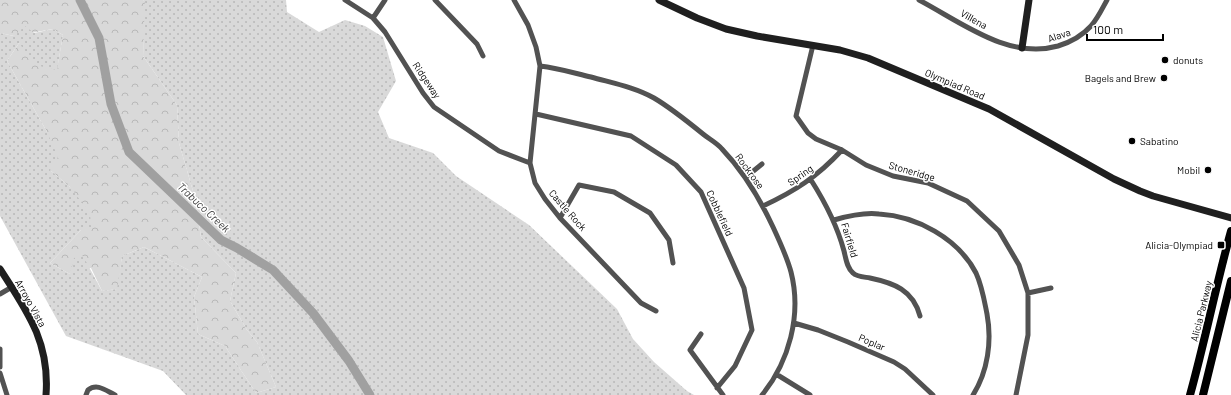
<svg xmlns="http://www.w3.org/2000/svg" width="1231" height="395" viewBox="0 0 1231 395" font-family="Barlow,sans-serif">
<defs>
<pattern id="forest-crowns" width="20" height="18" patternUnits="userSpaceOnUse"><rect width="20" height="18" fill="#d9d9d9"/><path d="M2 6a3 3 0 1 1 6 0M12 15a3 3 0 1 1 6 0" fill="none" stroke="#b8b8b8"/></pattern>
<pattern id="park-dots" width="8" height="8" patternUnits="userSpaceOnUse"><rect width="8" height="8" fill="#d9d9d9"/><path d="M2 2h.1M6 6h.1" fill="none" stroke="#b8b8b8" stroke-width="1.8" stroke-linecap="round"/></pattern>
</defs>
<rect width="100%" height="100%" fill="#fff"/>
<path fill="url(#forest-crowns)" d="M0,0H143L146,2L143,56L177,105L179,143L195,198L201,237L236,273L230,301L247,330L257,342L276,387L256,393L225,346L198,334L194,297L202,277L144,247L122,256L118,289L102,291L91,268L70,274L50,263L81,230L70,187L50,170L47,132L7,61L19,43L57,69L63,35L53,29L14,36L0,33Z"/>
<path fill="url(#park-dots)" d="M143,0H286L287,12L319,32L345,20L365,26L383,37L396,81L378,112L389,138L433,153L456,176L529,225L617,309L633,339L654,362L687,391L694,395H186L163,371L66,336L0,216V33L14,36L25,26L34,33L53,29L63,35L57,70L35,65L19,43L7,61L47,132L58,157L50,170L70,187L90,213L91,227L81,230L50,263L70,274L74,258L83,256L102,291L117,289L122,256L144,247L202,277L194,297L198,334L225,346L256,393L276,387L257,342L247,330L230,301L236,273L201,237L195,198L179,143L177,105L143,56L145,2Z"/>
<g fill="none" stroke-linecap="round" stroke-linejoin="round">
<path stroke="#a0a0a0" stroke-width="9" d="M80,0L99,38L111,104L129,152L221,240L237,248L273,270L313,313L349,361L370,395"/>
<path stroke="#525252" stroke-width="5" d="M345,0L373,18L385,32L423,93L434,107L499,151L530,163
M435,0L477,44L483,56
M514,0L528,25L536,47L540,66L530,163L535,183L545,199L560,218L641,303L656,311
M919,0C961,22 1008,60 1058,46C1071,42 1082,36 1091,26C1098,18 1102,9 1107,0
M373,18L385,0
M813,45L796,116L808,133L816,139L842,150L866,165L893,176L928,183L967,201L999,231L1019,265L1028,293V335L1016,395
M540,66C558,68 574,73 591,77C612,83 634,87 654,98C671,108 687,121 703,134C709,139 717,143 722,149C744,172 760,199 773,227C780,242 787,257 791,272C802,315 789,362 762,395
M536,114L631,136L676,165L701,192L744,288L752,330L735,366L717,388
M746,177L762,164
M811,180C825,202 837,225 844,251C846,259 847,268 853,273C857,277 865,277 870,278C894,283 913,290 920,316
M763,206C795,191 817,177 842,150
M560,218L579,185L614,192L650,213L669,240L673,263
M834,220C848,216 864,212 879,214C916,216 958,238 976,273C982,286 984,299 987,314C992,341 988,371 973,395
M1028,293L1051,288
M0,294L12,287
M794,323L818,330L848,342L894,362L905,369L933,395
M701,334L690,350L723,395
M0,349V367
M0,373L7,395
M776,374L810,395
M86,395L88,390C97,383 105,390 115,395"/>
<path stroke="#1f1f1f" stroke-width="7" d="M659,0L697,18L726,29L757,36L840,50L868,58L989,109L1114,179L1140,191L1153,196L1231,218
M1022,48L1029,0
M0,269C27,311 50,342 46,395"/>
<path stroke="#000" stroke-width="8" d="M1190,395C1205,341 1216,285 1231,231
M1203,395L1231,281"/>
</g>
<g fill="#000" stroke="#fff" stroke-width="1.5">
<circle cx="1165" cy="60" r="4"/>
<circle cx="1164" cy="78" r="4"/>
<circle cx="1132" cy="141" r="4"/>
<circle cx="1208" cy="170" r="4"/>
<rect x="1217" y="241" width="8" height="8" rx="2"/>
</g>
<g text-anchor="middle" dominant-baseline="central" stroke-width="3" stroke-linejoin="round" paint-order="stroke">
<g font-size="10" fill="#000" stroke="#fff">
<text transform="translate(974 19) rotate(29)">Villena</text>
<text transform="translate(1059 35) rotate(-19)">Alava</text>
<text transform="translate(427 80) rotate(56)">Ridgeway</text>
<text transform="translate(955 84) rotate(23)">Olympiad Road</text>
<text transform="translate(750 171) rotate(54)">Rockrose</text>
<text transform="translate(912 171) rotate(16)">Stoneridge</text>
<text transform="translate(800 175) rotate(-35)">Spring</text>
<text transform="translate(568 210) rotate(49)">Castle Rock</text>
<text transform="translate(720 213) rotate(65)">Cobblefield</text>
<text transform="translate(850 240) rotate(73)">Fairfield</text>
<text transform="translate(31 303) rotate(61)">Arroyo Vista</text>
<text transform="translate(1201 311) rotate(-76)">Alicia Parkway</text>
<text transform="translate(872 342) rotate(23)">Poplar</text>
</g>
<g font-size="10" fill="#000" stroke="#fff" text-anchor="end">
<text x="1173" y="60" text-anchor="start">donuts</text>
<text x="1156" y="78">Bagels and Brew</text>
<text x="1140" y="141" text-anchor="start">Sabatino</text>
<text x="1200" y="170">Mobil</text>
<text x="1213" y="245">Alicia-Olympiad</text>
</g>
<g font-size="11" font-style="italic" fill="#414141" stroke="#fff">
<text transform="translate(204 207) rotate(43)">Trabuco Creek</text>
</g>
</g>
<path d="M1087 34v6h76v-6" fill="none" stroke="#000000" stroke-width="2"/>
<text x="1093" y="34" font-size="12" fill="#000000" stroke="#ffffff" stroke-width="3" paint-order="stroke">100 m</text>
</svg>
